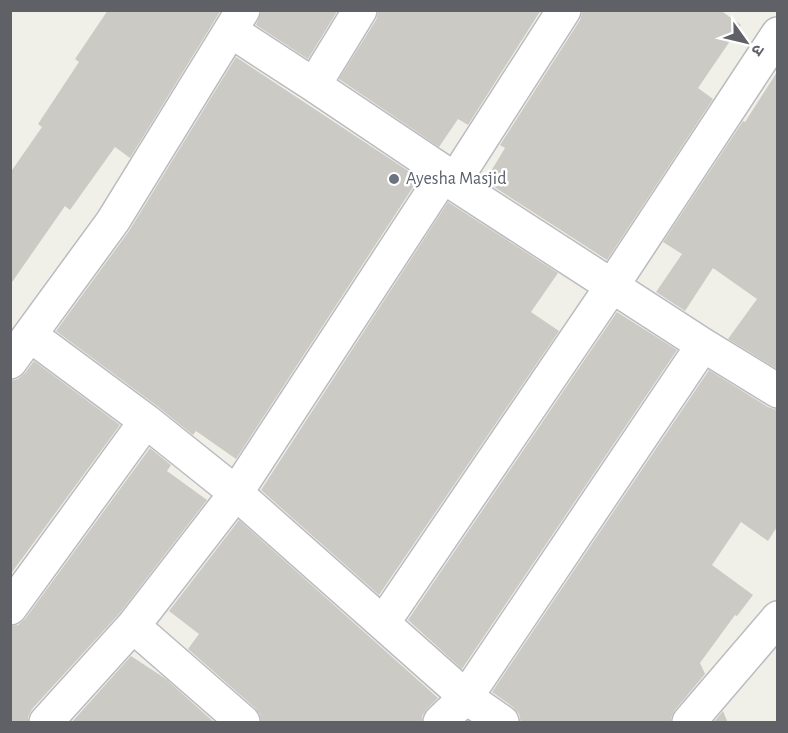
<svg xmlns="http://www.w3.org/2000/svg" width="788" height="733" viewBox="0 0 788 733" font-family="'Alegreya Sans','Noto Sans Devanagari',sans-serif">
<rect width="100%" height="100%" fill="#f0f0e8"/>
<path fill="#cccac4" d="M108,10H221L130,158L115,147L70,210L65,206L10,285V173L42,127L38,124L79,62L75,59Z
M262,10H338L308,59L256,25Z
M379,10H541L468,125L458,119L439,147L339,79L376,20Z
M583,10H720L741,25L698,88L713,99L607,260L485,181L505,148L500,145L580,20Z
M236,57L419,178L236,459L196,431L193,435L157,406L56,331L129,231Z
M777,72V369L728,339L757,299L713,268L685,311L656,292L682,254L663,242L743,121L745,122Z
M448,202L558,273L531,312L559,331L379,595L261,490Z
M617,312L677,350L462,669L408,620Z
M34,361L120,425L10,575V381L18,379L25,373Z
M709,370L768,407L777,410V527L768,541L741,522L712,565L753,595L737,616L735,615L700,663L705,674L675,710L671,718V723H521L519,714L513,707L492,692Z
M150,448L171,465L167,471L207,500L119,614L32,709L28,717V723H10V626L18,625L25,619Z
M239,520L438,698L427,709L422,716V723H261L260,715L255,708L188,649L199,634L169,611Z
M131,656L166,679L215,723H71Z
M723,711L728,723H713Z"/>
<g fill="none" stroke-linecap="round" stroke-linejoin="round">
<g stroke="#babbc0" stroke-width="36">
<path id="minor" d="M231,31L314,85L445,173L453,183L703,345L778,391
M314,85L360,10
M453,183L564,10
M30,335L146,421L236,493L466,697L502,722
M10,362L113,221L243,10
M10,608L146,421
M383,623L612,286L778,34
M133,626L243,722
M46,722L133,626L236,493L445,173
M440,722L466,697L703,345
M689,722L778,618"/>
</g>
<use href="#minor" stroke="#fff" stroke-width="33"/>
</g>
<circle fill="#6b7280" stroke="#fff" stroke-width="2" cx="394" cy="179" r="6"/>
<g text-anchor="middle" dominant-baseline="central" stroke-width="5" stroke-linejoin="round" paint-order="stroke">
<g font-size="18" fill="#5b616d" stroke="#fff" text-anchor="start">
<text x="406" y="179">Ayesha Masjid</text>
</g>
</g>
<rect width="788" height="733" fill="none" stroke="#5f6167" stroke-width="24"/>
<g transform="translate(746 42) rotate(124)" stroke="#ffffff" stroke-width="4.5" paint-order="stroke">
<path d="M0-4.5L10 22L0 15L-10 22Z" fill="#5f6167"/>
<text y="-9" font-size="16" font-weight="bold" text-anchor="middle" fill="#5f6167">उ</text>
</g>
</svg>
